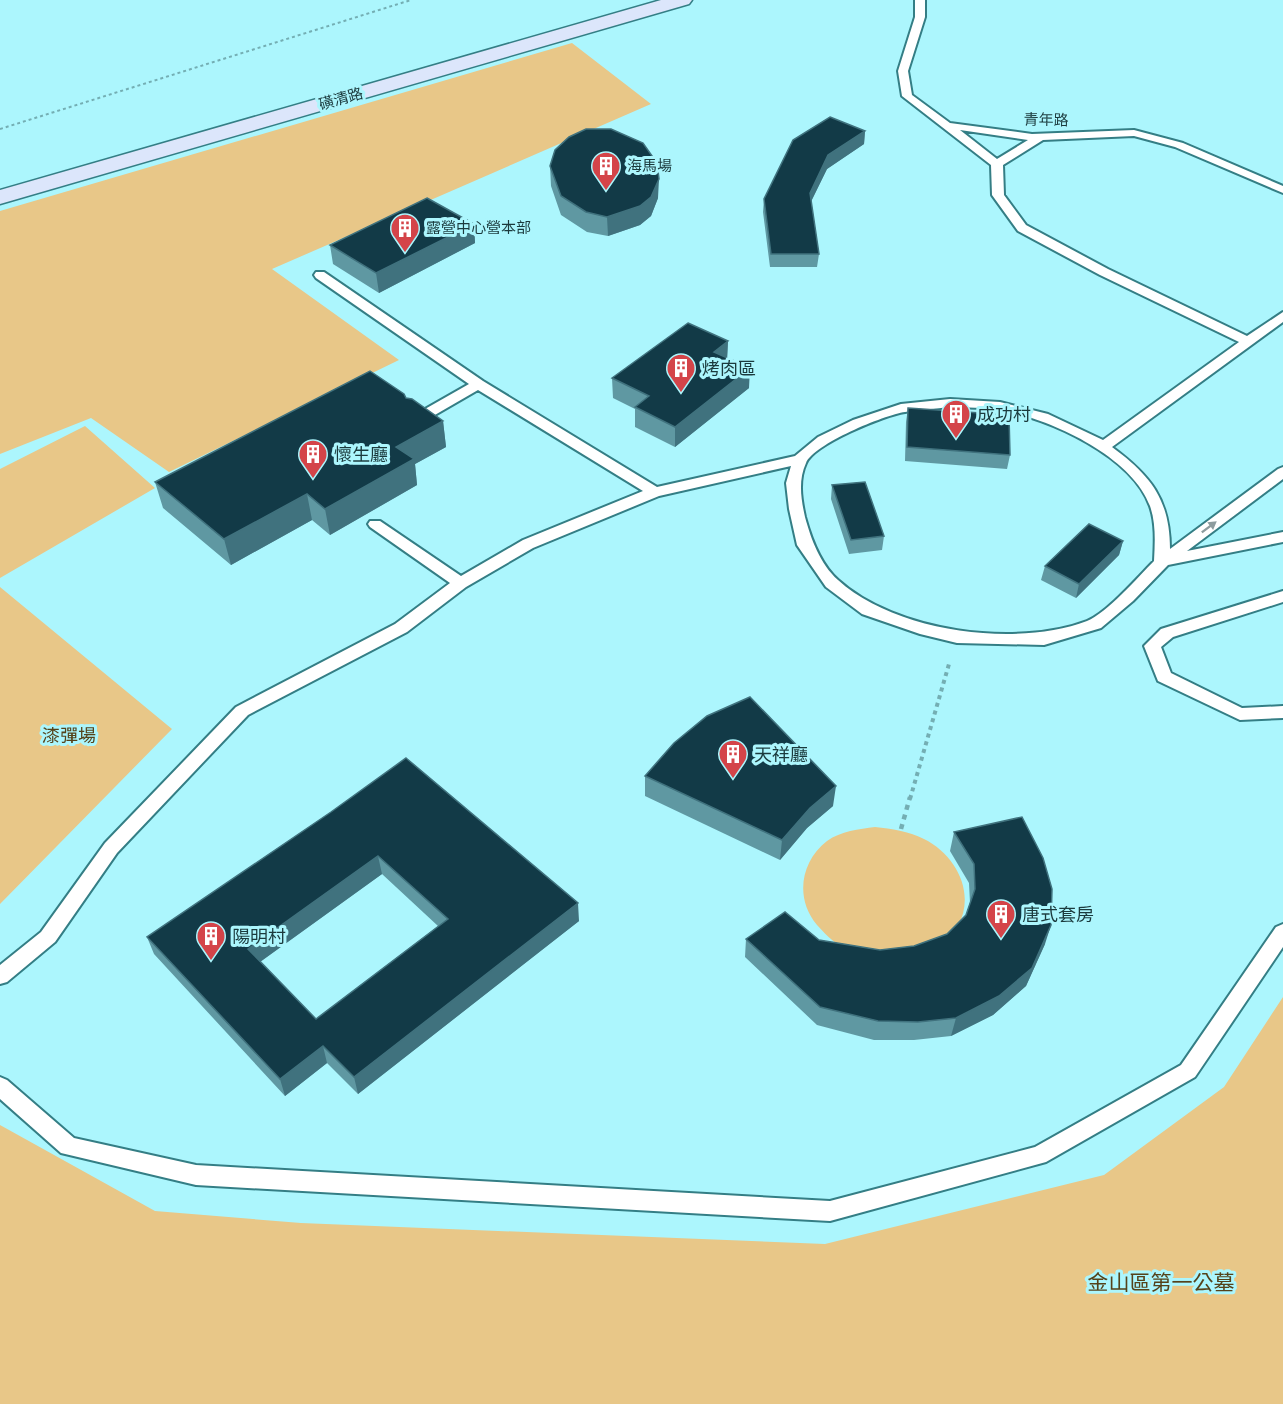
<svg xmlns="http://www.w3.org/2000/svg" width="1283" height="1404" viewBox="0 0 1283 1404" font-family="'Roboto Condensed','Noto Sans TC',sans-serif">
<rect width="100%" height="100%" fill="#acf6fd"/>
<path fill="#e8c788" d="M572,43L651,104L272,269L399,360L169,472L91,418L0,454V211Z
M85,426L155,488L0,578V469Z
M0,587L172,729L0,904Z
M875,827C892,829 908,831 924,839C956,855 976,893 958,926C953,935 942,948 932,950C918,954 900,951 886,952C851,952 842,953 817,925C795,899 800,862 827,841C841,831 859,829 875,827Z
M1283,997V1404H0V1125L155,1211L301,1223L825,1244L1104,1175L1224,1087Z"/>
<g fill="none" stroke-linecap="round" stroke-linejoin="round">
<g stroke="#347e85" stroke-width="4">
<path id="lane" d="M915,0H925V17L908,71L912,95L950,123L1032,134L1134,130L1183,143L1283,186V193L1175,147L1134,136L1043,140L1003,165L1004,195L1026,225L1108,269L1247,336L1283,312V322L1112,447C1150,475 1170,499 1170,549L1278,469L1283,467V479L1187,551L1283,532V542L1168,565L1133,601L1101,628L1044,645L957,643L920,634L862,614L826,587L797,545L789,509L786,483L791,466L659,496L533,548L466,587L407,632L248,715L117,853L55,942L7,982L0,984V965L41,932L105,843L236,707L395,624L450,583L370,527L368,524L370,521H380L461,576L523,540L643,491L478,390L421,423H411L409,420L411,417L469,384L316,278L314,275L316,272H324L483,381L657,487L795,456L818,437L853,420L901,404L950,399L1000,402L1048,414L1103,440L1239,342L1100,275L1018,231L992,195L991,165L902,96L898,71L915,17ZM960,130L1028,140L997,159ZM950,407C967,408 984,407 1000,410C1049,418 1132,456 1150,506C1156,523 1155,542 1154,561C1138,577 1107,613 1087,621C1016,648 895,632 838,580C820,564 811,539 805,517C801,499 798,480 806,463C814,444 884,415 905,412C920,409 935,409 950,407Z
M1283,591V602L1173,637L1161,647L1171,673L1242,708L1283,706V718L1240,720L1158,681L1144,646L1161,629Z
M1283,924V947L1195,1077L1046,1162L830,1221L196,1185L61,1153L0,1099V1077L7,1080L74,1138L196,1165L830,1201L1035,1147L1181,1065L1276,927Z"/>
</g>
<g stroke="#347e85" stroke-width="3">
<path id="secondary" d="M661,0H692L689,4L0,204V190Z"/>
</g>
<path stroke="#74aeb3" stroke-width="2" stroke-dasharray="3 3" stroke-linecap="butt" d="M0,129L411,0"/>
<path stroke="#74aeb3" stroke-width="4" stroke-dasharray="4 4" stroke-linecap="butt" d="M910,799L949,664"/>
<path stroke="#74aeb3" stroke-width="4.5" stroke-dasharray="5 5" stroke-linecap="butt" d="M901,829L910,797"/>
<use href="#lane" fill="#fff" fill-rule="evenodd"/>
<use href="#secondary" fill="#dce6fb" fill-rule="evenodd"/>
</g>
<path fill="#5f98a2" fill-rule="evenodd" d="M865,131L864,144L827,169L811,201L819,254L817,267H770L763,212L764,199Z
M550,166L658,198L651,216L640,225L608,236L587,232L561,215L551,186Z
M474,224L475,243L379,293L333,264L330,245Z
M728,341L727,358L749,388L675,447L635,427V409L613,398L612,378Z
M406,398L443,421L446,447L415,464L417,485L330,535L312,520L231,565L163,508L155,482Z
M908,408L1010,455L1007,469L905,461L906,422Z
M832,485L884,536L882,550L849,554L831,499Z
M1123,541L1119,555L1076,598L1041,580L1045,566Z
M645,776L833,806L807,828L780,860L645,796Z
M331,812L579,921L358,1094L327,1063L285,1096L154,954L147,937ZM382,874L438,926L316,1019L260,962Z
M954,832L1045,944L1026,986L993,1015L951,1036L914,1040H874L817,1025L745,957L746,939L819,940L880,950L914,946L947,934L966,915L970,903L969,883L950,851Z"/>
<path fill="#40727e" d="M865,131L864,144L827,169L809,206L810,193L828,155Z
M659,179L658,198L651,216L640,225L608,236L607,217Z
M474,224L475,243L379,293L376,273Z
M728,341L727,361L714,352Z
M750,368L749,388L675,447V427Z
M443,421L446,447L415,464L417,485L330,535L325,509L396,447Z
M307,494L312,520L231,565L224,539Z
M1123,541L1119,555L1076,598L1079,584Z
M836,786L833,806L807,828L780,860L782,840L810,808Z
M378,856L382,874L253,967L248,949Z
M578,903L579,921L358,1094L354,1077Z
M1051,925L1045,944L1026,986L993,1015L951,1036L956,1018Z
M323,1046L327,1063L285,1096L280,1079Z"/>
<path fill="#123a47" stroke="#40727e" stroke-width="1.5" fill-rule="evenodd" d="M830,117L865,131L828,155L810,193L819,254H771L764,199L793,140Z
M586,129H611L643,143L657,163L659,179L651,197L640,206L607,217L586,212L561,196L550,166L555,150L569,137Z
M427,198L474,224L376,273L330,245Z
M688,323L728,341L714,352L750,368L675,427L635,407L649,396L612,378Z
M370,371L404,394L406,398L412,399L443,421L396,447L414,459L325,509L307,494L224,539L155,482Z
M908,408L1009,415L1010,455L907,447Z
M865,482L884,536L851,540L832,485Z
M1089,524L1123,541L1079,584L1045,566Z
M750,697L836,786L810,808L782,840L645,776L674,743L707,716Z
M406,758L578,903L354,1077L323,1046L280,1079L147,937L331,812ZM378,856L448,919L316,1019L248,949Z
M1022,817L1043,858L1052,889L1051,925L1032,968L999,996L956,1018L918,1022L878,1021L820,1007L746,939L785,912L819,940L880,950L914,946L947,934L966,915L975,889L974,864L954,832Z"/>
<defs><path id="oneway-solid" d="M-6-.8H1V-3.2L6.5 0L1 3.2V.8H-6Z" transform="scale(1.5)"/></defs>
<use fill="#8d9c9e" href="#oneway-solid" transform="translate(1209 527) rotate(-37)"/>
<defs>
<g id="building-pin" transform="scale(1.5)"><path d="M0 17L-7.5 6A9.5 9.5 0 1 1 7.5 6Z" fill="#d44449" stroke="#acf6fd"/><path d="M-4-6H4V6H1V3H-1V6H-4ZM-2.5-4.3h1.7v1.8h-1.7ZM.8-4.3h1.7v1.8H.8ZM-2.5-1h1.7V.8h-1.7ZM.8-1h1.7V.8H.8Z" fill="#fff"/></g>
</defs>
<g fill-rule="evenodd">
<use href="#building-pin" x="606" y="166"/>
<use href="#building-pin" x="405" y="228"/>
<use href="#building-pin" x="681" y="368"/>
<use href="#building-pin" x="956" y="414"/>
<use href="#building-pin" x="313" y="454"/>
<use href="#building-pin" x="733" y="754"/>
<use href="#building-pin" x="1001" y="914"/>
<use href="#building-pin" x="211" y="936"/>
</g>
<g text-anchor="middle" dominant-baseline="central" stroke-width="6" stroke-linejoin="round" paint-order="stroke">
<g font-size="15" fill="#1b3a3d" stroke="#acf6fd">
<text transform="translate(341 99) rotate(-16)">磺清路</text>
<text transform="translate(1046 120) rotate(1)">青年路</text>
</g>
<g font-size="15" fill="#1b3a3d" stroke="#acf6fd" text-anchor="start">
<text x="627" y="166">海馬場</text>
<text x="426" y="228">露營中心營本部</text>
</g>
<g font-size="18" fill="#1b3a3d" stroke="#acf6fd" text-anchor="start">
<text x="702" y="368">烤肉區</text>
<text x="977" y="414">成功村</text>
<text x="334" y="454">懷生廳</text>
<text x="754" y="754">天祥廳</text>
<text x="1022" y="914">唐式套房</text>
<text x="232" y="936">陽明村</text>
</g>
<g font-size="18" fill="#55421a" stroke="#acf6fd">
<text x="69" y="735">漆彈場</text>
</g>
<g font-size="21" fill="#55421a" stroke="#acf6fd">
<text x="1161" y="1283">金山區第一公墓</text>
</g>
</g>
</svg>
